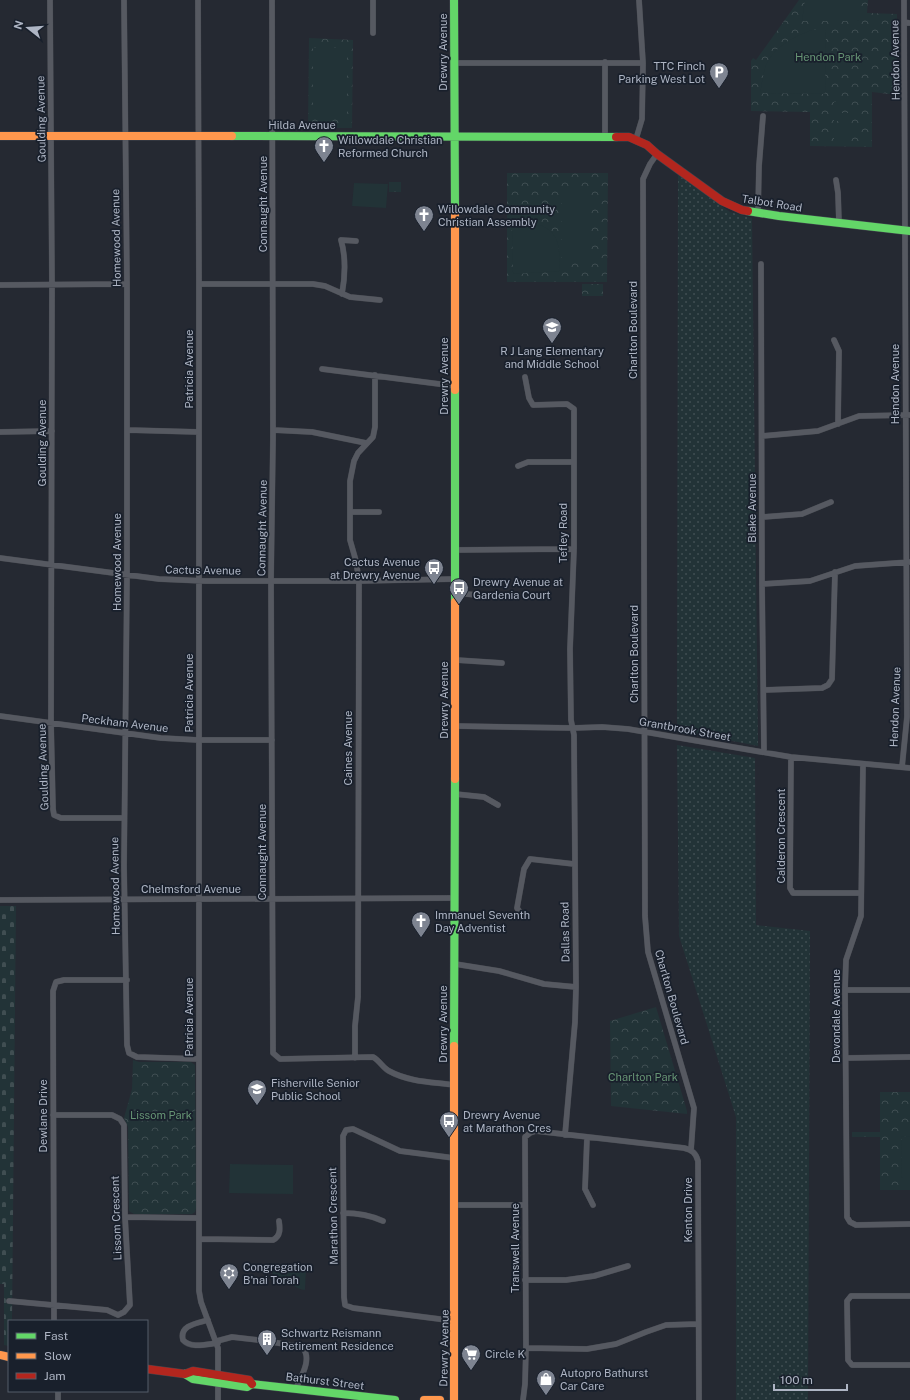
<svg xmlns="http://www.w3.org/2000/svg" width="910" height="1400" viewBox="0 0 910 1400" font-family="'Public Sans',sans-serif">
<defs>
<pattern id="grass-dots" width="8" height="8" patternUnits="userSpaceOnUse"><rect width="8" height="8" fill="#223337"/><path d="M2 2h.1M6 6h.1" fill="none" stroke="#404e52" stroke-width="1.8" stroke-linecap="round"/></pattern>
<pattern id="cemetery-stones" width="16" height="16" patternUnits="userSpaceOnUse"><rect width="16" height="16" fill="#223337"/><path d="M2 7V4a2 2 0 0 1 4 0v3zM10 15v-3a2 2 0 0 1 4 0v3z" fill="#404e52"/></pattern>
<pattern id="park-crowns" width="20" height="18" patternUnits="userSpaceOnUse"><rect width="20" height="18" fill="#223337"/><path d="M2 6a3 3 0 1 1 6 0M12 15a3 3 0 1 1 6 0" fill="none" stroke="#404e52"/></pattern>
</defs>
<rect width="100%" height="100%" fill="#252932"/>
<path fill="url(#grass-dots)" d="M678,175L730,212L752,218L758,746L677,730Z
M677,745L755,758L756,925L810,931L808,1400H736V1117L679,936Z"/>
<path fill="url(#cemetery-stones)" d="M0,906H16L12,1321H9V1346L4,1345V1284H0Z"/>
<path fill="url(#park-crowns)" d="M799,0H868L867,13L897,14L898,95L872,92V147L810,146V112L751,111V61L753,58L756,60Z
M309,38L353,40L352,128H308Z
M507,173H608L607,282H507Z
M389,182H401V192H389Z
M582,284H603V296H582Z
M656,1007L687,1111V1114L611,1106L610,1021Z
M133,1060L139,1062H191L195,1065L196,1208L195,1212L192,1214H134L129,1211L128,1127L124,1118L132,1089Z
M880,1092H910V1190H880V1137H852V1132H880Z"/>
<path fill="#223337" d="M805,0H859V20L857,21H802Z
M812,30H826L825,93L823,94L760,93C762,84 763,73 766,65C775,46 793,37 812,30Z
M313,48H347V116H313Z
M834,102H851V110H834Z
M834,113H851V121H834Z
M834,124H851V132H834Z
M834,135H851V143H834Z
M354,183L388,184L386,208L352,206Z
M562,190H589V258H562Z
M540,225C561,233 560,251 559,271L514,274L513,272L512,228Z
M902,1136L910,1137V1178H903L901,1177Z
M230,1164L293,1165V1194L229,1193Z
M273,1269L306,1270L305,1290C295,1289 289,1283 286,1274V1277H272Z"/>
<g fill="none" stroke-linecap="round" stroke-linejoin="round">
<g stroke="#41444b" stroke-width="6">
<path id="street" d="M50,0L52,285L51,723L53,809L54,815L61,818H124
M124,0L127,284V575L124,866L127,1045L129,1053L137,1057L199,1059
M198,0L199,284V1291L201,1302L218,1348V1400
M272,0L273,438L271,580L273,1053L280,1059L373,1057C380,1061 383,1068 389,1071C409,1082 432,1082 454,1085
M373,0V33
M904,22L910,23
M455,63H643
M605,136V62
M636,139L642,119L643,63L639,0
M657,154L650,164L643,179L645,916L648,952L694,1108L691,1150
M836,180L838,193L839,223
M758,213L759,166L763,116
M761,264L762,584L764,752
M199,284H313L325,286L350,297L380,300
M0,285L127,284
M342,294C345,277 346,257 341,240L356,241
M834,340L839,351L838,424
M322,369L455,386
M525,377L529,398L533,405L567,404L574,409V549L570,649L571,720L574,735L576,987L575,1022L565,1135
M127,430L199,432
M273,430L312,432L366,443
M0,432L52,431
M762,436L818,431L859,416L910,415
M518,466L528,462H573
M350,512H379
M763,517L802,514L831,502
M454,550L574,549
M0,558L159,579L205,581H359L455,579
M762,584L810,581L855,566L910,562
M455,593L500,597
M456,660L502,663
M764,690L822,688L828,685L832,679L835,572
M0,716L161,738L198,740H272
M455,726L573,728L602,727L628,729L791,757L910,768
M791,757L790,888L793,893H861
M863,764L861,916L846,960L845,990L847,1217L850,1222L856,1225L910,1224
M902,767L907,717L904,0
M455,794L484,797L498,805
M0,900L454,898
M520,912L517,908L524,869L530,859L574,864
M455,964L499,971L544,984L576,987
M845,990H910
M355,1058V1026L358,997L359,581L356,561L350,540V481L354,461L358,453L373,437L375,427V375
M846,1058L910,1057
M587,1138L585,1189L593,1205
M454,1158L400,1151L353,1129L346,1130L343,1136L344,1297L345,1305L353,1308L455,1321
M455,1205H525
M343,1213C356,1213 370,1215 383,1221
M125,1217L198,1218
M199,1239L273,1240C281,1236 280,1228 279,1221
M525,1280H566L594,1276L628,1266
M910,1296H851L847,1301L848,1360L852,1365H910
M9,1301L107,1310L118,1315L124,1312L130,1305L125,1217L124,1125L120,1119L112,1115H53
M208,1320C198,1323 179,1325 183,1340C191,1349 207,1344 218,1343
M54,1321L53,991L56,982L64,980H127
M217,1341L232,1337L266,1341L302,1347C313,1358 301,1377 296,1388
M526,1348L587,1349L616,1344L646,1332L666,1325L698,1324
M58,1391V1400
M523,1400L525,1384L526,1348L525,1137L530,1133L536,1131L684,1148C692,1150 696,1153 698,1161L699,1400"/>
</g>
<g stroke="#42464f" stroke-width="9">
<path id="fast" d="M454,0L455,208
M232,136L616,137
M748,211L779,216L910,231
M455,390V602
M454,1046L455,779
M185,1374L193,1379L247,1387L252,1384L395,1400"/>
</g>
<g stroke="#42464f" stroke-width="9">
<path id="slow" d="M0,136H232
M455,390V208
M455,602V779
M0,1355L9,1357
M424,1400H440
M454,1400V1046"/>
</g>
<g stroke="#42464f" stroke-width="9">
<path id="jam" d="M616,137H629L647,145L657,154L722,201L742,210L748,211
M147,1369L185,1374L193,1371L249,1380L252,1384"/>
</g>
<use href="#street" stroke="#565961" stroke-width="5.5"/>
<use href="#fast" stroke="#63d668" stroke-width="8"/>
<use href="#slow" stroke="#ff974d" stroke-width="8"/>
<use href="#jam" stroke="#b3261e" stroke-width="8"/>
</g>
<defs>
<g id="parking-pin" transform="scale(1)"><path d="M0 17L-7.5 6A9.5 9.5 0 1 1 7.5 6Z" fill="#7e8491" stroke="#19202c"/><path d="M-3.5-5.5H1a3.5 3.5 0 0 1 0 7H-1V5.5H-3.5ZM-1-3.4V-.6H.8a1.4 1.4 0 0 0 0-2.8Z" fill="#fff"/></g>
<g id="church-pin" transform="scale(1)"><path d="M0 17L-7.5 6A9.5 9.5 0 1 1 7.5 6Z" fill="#7e8491" stroke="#19202c"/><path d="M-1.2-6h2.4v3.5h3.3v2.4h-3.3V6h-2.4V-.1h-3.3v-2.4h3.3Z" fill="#fff"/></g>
<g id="school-pin" transform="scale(1)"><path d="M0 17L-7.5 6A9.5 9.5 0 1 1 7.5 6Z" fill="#7e8491" stroke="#19202c"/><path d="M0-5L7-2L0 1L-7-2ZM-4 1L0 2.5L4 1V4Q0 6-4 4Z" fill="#fff"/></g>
<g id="bus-pin" transform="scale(1)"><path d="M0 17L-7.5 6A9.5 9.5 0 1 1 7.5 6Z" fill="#7e8491" stroke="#19202c"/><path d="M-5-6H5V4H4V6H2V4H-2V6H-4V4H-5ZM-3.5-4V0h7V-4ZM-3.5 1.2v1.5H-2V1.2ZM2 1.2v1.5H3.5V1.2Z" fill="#fff"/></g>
<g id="synagogue-pin" transform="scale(1)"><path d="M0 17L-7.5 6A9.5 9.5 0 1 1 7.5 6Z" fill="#7e8491" stroke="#19202c"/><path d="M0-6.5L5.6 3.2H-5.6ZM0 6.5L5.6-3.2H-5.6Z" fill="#fff"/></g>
<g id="building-pin" transform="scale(1)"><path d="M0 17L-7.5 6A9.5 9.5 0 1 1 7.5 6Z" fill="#7e8491" stroke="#19202c"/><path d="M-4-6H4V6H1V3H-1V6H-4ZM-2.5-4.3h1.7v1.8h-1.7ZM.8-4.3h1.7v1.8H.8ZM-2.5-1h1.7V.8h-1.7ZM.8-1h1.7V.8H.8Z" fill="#fff"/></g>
<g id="supermarket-pin" transform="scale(1)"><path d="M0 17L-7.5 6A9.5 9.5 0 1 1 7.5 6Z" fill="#7e8491" stroke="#19202c"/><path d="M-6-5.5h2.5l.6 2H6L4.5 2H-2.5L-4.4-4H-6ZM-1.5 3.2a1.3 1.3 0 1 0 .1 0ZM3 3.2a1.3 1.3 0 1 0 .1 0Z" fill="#fff"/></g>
<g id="shop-pin" transform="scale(1)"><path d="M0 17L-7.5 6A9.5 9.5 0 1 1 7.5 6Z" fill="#7e8491" stroke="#19202c"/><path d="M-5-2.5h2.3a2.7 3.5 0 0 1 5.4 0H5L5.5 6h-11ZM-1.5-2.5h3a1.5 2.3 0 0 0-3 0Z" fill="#fff"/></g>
</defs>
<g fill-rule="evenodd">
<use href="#parking-pin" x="719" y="72"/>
<use href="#church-pin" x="324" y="146"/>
<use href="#church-pin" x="424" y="215"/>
<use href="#school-pin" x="552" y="327"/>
<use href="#bus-pin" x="434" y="568"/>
<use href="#bus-pin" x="459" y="588"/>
<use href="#church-pin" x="421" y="921"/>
<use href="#school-pin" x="257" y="1089"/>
<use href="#bus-pin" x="449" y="1121"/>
<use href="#synagogue-pin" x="229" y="1273"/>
<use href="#building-pin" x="267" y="1339"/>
<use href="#supermarket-pin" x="471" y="1354"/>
<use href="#shop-pin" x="546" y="1379"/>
</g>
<g text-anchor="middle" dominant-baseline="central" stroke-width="3.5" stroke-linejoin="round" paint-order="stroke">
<g font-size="11" fill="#aeb5c4" stroke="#19202c">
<text transform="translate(443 52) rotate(-90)">Drewry Avenue</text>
<text transform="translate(895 60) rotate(-91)">Hendon Avenue</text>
<text transform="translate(41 119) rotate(-91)">Goulding Avenue</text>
<text x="302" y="125">Hilda Avenue</text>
<text transform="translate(772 203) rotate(9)">Talbot Road</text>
<text transform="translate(263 204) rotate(-90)">Connaught Avenue</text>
<text transform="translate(116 238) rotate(-91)">Homewood Avenue</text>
<text transform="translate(633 330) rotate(-90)">Charlton Boulevard</text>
<text transform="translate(189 369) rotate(-90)">Patricia Avenue</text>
<text transform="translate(444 376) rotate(-90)">Drewry Avenue</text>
<text transform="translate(895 384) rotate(-90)">Hendon Avenue</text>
<text transform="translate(42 443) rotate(-90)">Goulding Avenue</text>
<text transform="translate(752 508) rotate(-90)">Blake Avenue</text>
<text transform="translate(262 528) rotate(-89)">Connaught Avenue</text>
<text transform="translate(563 533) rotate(-90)">Tefley Road</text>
<text transform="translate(117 562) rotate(-90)">Homewood Avenue</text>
<text transform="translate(203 570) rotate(1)">Cactus Avenue</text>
<text transform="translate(634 654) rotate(-90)">Charlton Boulevard</text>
<text transform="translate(189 693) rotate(-90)">Patricia Avenue</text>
<text transform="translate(444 700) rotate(-90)">Drewry Avenue</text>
<text transform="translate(895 707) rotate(-88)">Hendon Avenue</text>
<text transform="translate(125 723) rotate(7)">Peckham Avenue</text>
<text transform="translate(685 729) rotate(10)">Grantbrook Street</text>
<text transform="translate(348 748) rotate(-90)">Caines Avenue</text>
<text transform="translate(43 767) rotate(-92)">Goulding Avenue</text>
<text transform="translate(781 836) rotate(-90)">Calderon Crescent</text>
<text transform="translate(262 852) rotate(-90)">Connaught Avenue</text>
<text transform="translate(115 886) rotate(-91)">Homewood Avenue</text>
<text x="191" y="889">Chelmsford Avenue</text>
<text transform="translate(565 932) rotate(-91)">Dallas Road</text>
<text transform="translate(672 997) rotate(74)">Charlton Boulevard</text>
<text transform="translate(836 1016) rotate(-90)">Devondale Avenue</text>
<text transform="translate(189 1017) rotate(-90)">Patricia Avenue</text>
<text transform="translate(443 1024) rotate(-90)">Drewry Avenue</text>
<text transform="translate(43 1116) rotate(-90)">Dewlane Drive</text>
<text transform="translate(688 1210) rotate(-90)">Kenton Drive</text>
<text transform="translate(333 1216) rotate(-91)">Marathon Crescent</text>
<text transform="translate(116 1218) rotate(-92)">Lissom Crescent</text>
<text transform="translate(515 1248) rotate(-90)">Transwell Avenue</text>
<text transform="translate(444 1348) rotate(-89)">Drewry Avenue</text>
<text transform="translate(325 1381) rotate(7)">Bathurst Street</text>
</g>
<g font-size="11" fill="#669474" stroke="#19202c">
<text x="828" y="57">Hendon Park</text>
<text x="643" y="1077">Charlton Park</text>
<text x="161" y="1115">Lissom Park</text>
</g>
<g font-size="11" fill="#aeb5c4" stroke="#19202c" text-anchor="start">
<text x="705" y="66" text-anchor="end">TTC Finch<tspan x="705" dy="13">Parking West Lot</tspan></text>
<text x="338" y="140">Willowdale Christian<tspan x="338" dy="13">Reformed Church</tspan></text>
<text x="438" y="209">Willowdale Community<tspan x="438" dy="13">Christian Assembly</tspan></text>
<text x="552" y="351" text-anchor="middle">R J Lang Elementary<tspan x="552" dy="13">and Middle School</tspan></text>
<text x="420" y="562" text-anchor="end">Cactus Avenue<tspan x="420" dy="13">at Drewry Avenue</tspan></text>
<text x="473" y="582">Drewry Avenue at<tspan x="473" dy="13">Gardenia Court</tspan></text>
<text x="435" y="915">Immanuel Seventh<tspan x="435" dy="13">Day Adventist</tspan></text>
<text x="271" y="1083">Fisherville Senior<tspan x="271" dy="13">Public School</tspan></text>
<text x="463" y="1115">Drewry Avenue<tspan x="463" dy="13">at Marathon Cres</tspan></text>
<text x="243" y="1267">Congregation<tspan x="243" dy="13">B'nai Torah</tspan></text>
<text x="281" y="1333">Schwartz Reismann<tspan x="281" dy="13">Retirement Residence</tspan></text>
<text x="485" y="1354">Circle K</text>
<text x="560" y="1373">Autopro Bathurst<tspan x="560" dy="13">Car Care</tspan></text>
</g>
</g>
<rect x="8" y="1320" width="140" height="72" fill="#19202c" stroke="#555c69"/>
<rect x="16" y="1333" width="20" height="6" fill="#63d668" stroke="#555c69"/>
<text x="44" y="1340" font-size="12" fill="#aeb5c4">Fast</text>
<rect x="16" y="1353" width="20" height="6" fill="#ff974d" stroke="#555c69"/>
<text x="44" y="1360" font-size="12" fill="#aeb5c4">Slow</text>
<rect x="16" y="1373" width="20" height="6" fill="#b3261e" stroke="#555c69"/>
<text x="44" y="1380" font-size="12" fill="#aeb5c4">Jam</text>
<g transform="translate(28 28) rotate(287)" stroke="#19202c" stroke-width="3" paint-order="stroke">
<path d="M0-3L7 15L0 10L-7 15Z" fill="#aeb5c4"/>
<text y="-6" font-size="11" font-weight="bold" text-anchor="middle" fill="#aeb5c4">N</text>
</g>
<path d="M774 1384v6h73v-6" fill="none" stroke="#aeb5c4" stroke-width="2"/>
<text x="780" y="1384" font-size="12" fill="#aeb5c4" stroke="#19202c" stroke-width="3" paint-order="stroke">100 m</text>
</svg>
